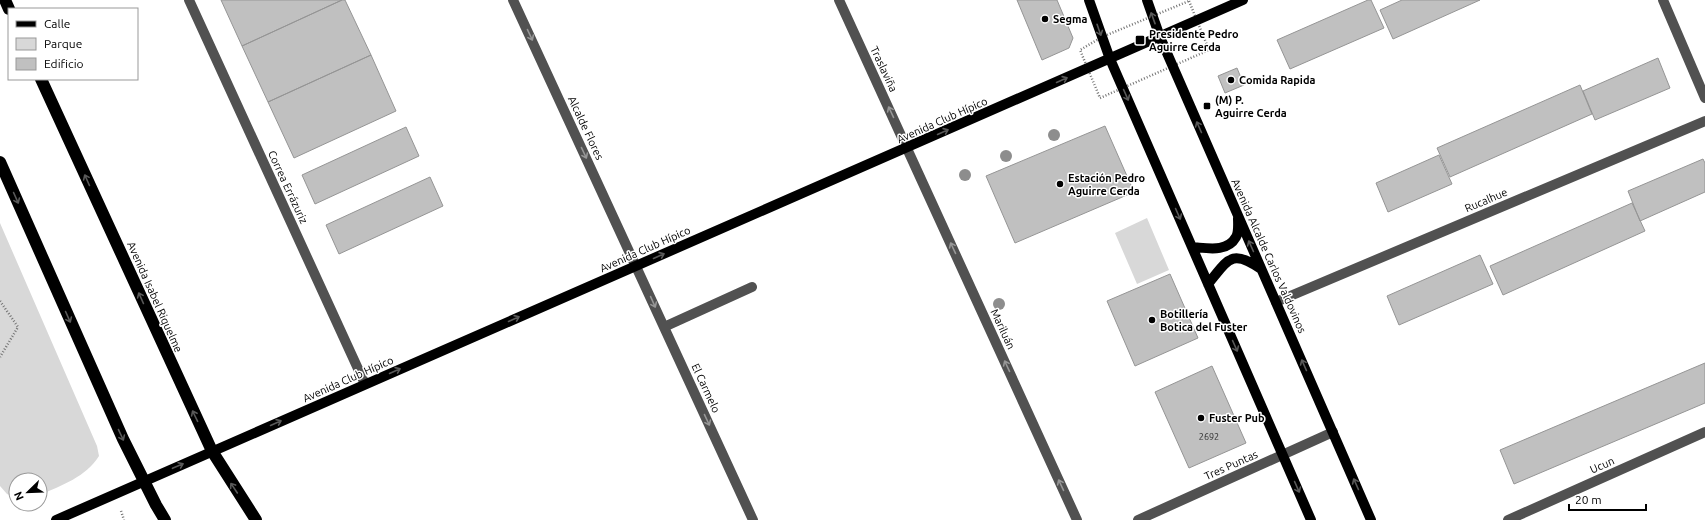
<svg xmlns="http://www.w3.org/2000/svg" width="1705" height="520" viewBox="0 0 1705 520" font-family="Ubuntu,sans-serif">
<rect width="100%" height="100%" fill="#fff"/>
<path fill="#d8d8d8" d="M1147,218L1169,270L1137,284L1115,233Z
M0,223L97,446L99,456C86,477 62,485 40,495V480H16V498L7,494L0,486Z"/>
<path fill="#c0c0c0" stroke="#959595" d="M221,0H342L242,46Z
M342,0H345L371,55L268,102L242,46Z
M1017,0H1057L1073,38L1069,48L1042,60Z
M1368,0H1371L1384,28L1290,69L1277,40Z
M1402,0H1480L1393,39L1380,10Z
M371,55L396,111L294,158L268,102Z
M1658,58L1670,88L1595,120L1583,91Z
M1237,68L1244,85L1225,93L1218,76Z
M1580,85L1592,114L1450,177L1437,148Z
M1105,126L1134,192L1015,243L986,176Z
M406,127L419,156L315,204L302,175Z
M1439,155L1452,184L1388,212L1376,183Z
M1703,159L1705,163V192L1640,221L1628,191Z
M430,177L443,206L339,254L326,225Z
M1632,203L1645,231L1503,295L1490,266Z
M1480,255L1493,284L1399,325L1387,296Z
M1170,274L1198,338L1135,366L1107,301Z
M1705,363V403L1514,484L1500,450Z
M1212,366L1246,443L1189,468L1155,392Z"/>
<g fill="none" stroke-linecap="round" stroke-linejoin="round">
<path stroke="#737373" stroke-width="2.5" stroke-dasharray="1 2" stroke-linecap="butt" d="M1189,1L1209,50L1100,98L1080,50L1102,37Z
M0,301L18,327L0,357
M121,511L124,520"/>
<path stroke="#515151" stroke-width="10" d="M189,0L365,384
M513,0L753,520
M839,0L1077,520
M1663,0L1705,98
M1276,302L1705,121
M664,327L752,287
M1138,520L1333,432
M1508,520L1705,432"/>
<path stroke="#000" stroke-width="10" d="M1089,0L1110,59L1311,520
M1147,0L1160,37L1371,520
M1192,247C1207,248 1227,253 1236,237C1239,232 1238,223 1238,218
M1208,284C1228,260 1231,248 1261,269
M56,520L1243,0"/>
<path stroke="#000" stroke-width="12" d="M5,0L9,9
M41,79L212,451L256,520
M0,162L123,439L156,505L165,520"/>
</g>
<g fill="#8d8d8d">
<circle cx="1054" cy="135" r="6"/>
<circle cx="1006" cy="156" r="6"/>
<circle cx="965" cy="175" r="6"/>
<circle cx="999" cy="304" r="6"/>
</g>
<defs><path id="oneway-shaft" d="M-6 0H5M1.5-3L5.5 0L1.5 3" fill="none" stroke-width="1.6" stroke-linecap="round" stroke-linejoin="round"/></defs>
<g stroke="#595959">
<use href="#oneway-shaft" transform="translate(1153 18) rotate(-110)"/>
<use href="#oneway-shaft" transform="translate(1099 30) rotate(71)"/>
<use href="#oneway-shaft" transform="translate(1062 80) rotate(-24)"/>
<use href="#oneway-shaft" transform="translate(1126 95) rotate(66)"/>
<use href="#oneway-shaft" transform="translate(1199 127) rotate(-114)"/>
<use href="#oneway-shaft" transform="translate(943 132) rotate(-24)"/>
<use href="#oneway-shaft" transform="translate(87 180) rotate(-114)"/>
<use href="#oneway-shaft" transform="translate(16 198) rotate(66)"/>
<use href="#oneway-shaft" transform="translate(1178 214) rotate(66)"/>
<use href="#oneway-shaft" transform="translate(1251 246) rotate(-114)"/>
<use href="#oneway-shaft" transform="translate(659 256) rotate(-24)"/>
<use href="#oneway-shaft" transform="translate(141 298) rotate(-114)"/>
<use href="#oneway-shaft" transform="translate(68 317) rotate(66)"/>
<use href="#oneway-shaft" transform="translate(514 319) rotate(-24)"/>
<use href="#oneway-shaft" transform="translate(1235 346) rotate(66)"/>
<use href="#oneway-shaft" transform="translate(1304 365) rotate(-114)"/>
<use href="#oneway-shaft" transform="translate(395 371) rotate(-24)"/>
<use href="#oneway-shaft" transform="translate(195 416) rotate(-116)"/>
<use href="#oneway-shaft" transform="translate(276 423) rotate(-24)"/>
<use href="#oneway-shaft" transform="translate(121 435) rotate(65)"/>
<use href="#oneway-shaft" transform="translate(178 466) rotate(-23)"/>
<use href="#oneway-shaft" transform="translate(1356 484) rotate(-114)"/>
<use href="#oneway-shaft" transform="translate(1297 487) rotate(66)"/>
<use href="#oneway-shaft" transform="translate(234 488) rotate(-124)"/>
</g>
<g stroke="#979797">
<use href="#oneway-shaft" transform="translate(530 35) rotate(65)"/>
<use href="#oneway-shaft" transform="translate(891 112) rotate(-115)"/>
<use href="#oneway-shaft" transform="translate(584 153) rotate(65)"/>
<use href="#oneway-shaft" transform="translate(953 248) rotate(-115)"/>
<use href="#oneway-shaft" transform="translate(653 302) rotate(66)"/>
<use href="#oneway-shaft" transform="translate(1007 366) rotate(-115)"/>
<use href="#oneway-shaft" transform="translate(707 420) rotate(65)"/>
<use href="#oneway-shaft" transform="translate(1061 485) rotate(-115)"/>
</g>
<g fill="#000" stroke="#fff" stroke-width="1.5">
<circle cx="1045" cy="19" r="4"/>
<rect x="1135" y="35" width="10" height="10" rx="2"/>
<circle cx="1231" cy="80" r="4"/>
<rect x="1203" y="102" width="8" height="8" rx="2"/>
<circle cx="1060" cy="184" r="4"/>
<circle cx="1152" cy="320" r="4"/>
<circle cx="1201" cy="418" r="4"/>
</g>
<g text-anchor="middle" dominant-baseline="central" stroke-width="3" stroke-linejoin="round" paint-order="stroke">
<g font-size="9" fill="#303030">
<text x="1209" y="437">2692</text>
</g>
<g font-size="11" font-weight="bold" fill="#000" stroke="#fff" text-anchor="start">
<text x="1053" y="19">Segma</text>
<text x="1149" y="34">Presidente Pedro<tspan x="1149" dy="13">Aguirre Cerda</tspan></text>
<text x="1239" y="80">Comida Rapida</text>
<text x="1215" y="100">(M) P.<tspan x="1215" dy="13">Aguirre Cerda</tspan></text>
<text x="1068" y="178">Estación Pedro<tspan x="1068" dy="13">Aguirre Cerda</tspan></text>
<text x="1160" y="314">Botillería<tspan x="1160" dy="13">Botica del Fuster</tspan></text>
<text x="1209" y="418">Fuster Pub</text>
</g>
<g font-size="11" fill="#000" stroke="#fff">
<text transform="translate(884 69) rotate(65)">Traslaviña</text>
<text transform="translate(942 120) rotate(-24)">Avenida Club Hípico</text>
<text transform="translate(586 128) rotate(65)">Alcalde Flores</text>
<text transform="translate(288 187) rotate(65)">Correa Errázuriz</text>
<text transform="translate(1486 200) rotate(-23)">Rucalhue</text>
<text transform="translate(645 249) rotate(-24)">Avenida Club Hípico</text>
<text transform="translate(1269 256) rotate(66)">Avenida Alcalde Carlos Valdovinos</text>
<text transform="translate(155 297) rotate(66)">Avenida Isabel Riquelme</text>
<text transform="translate(1003 329) rotate(65)">Mariluán</text>
<text transform="translate(348 379) rotate(-24)">Avenida Club Hípico</text>
<text transform="translate(706 388) rotate(65)">El Carmelo</text>
<text transform="translate(1231 465) rotate(-24)">Tres Puntas</text>
<text transform="translate(1602 465) rotate(-24)">Ucun</text>
</g>
</g>
<rect x="8" y="8" width="130" height="72" fill="#ffffff" stroke="#999999"/>
<rect x="16" y="21" width="20" height="6" fill="#000000" stroke="#999999"/>
<text x="44" y="28" font-size="12" fill="#000000">Calle</text>
<rect x="16" y="38" width="20" height="12" fill="#d8d8d8" stroke="#999999"/>
<text x="44" y="48" font-size="12" fill="#000000">Parque</text>
<rect x="16" y="58" width="20" height="12" fill="#c0c0c0" stroke="#999999"/>
<text x="44" y="68" font-size="12" fill="#000000">Edificio</text>
<g transform="translate(28 492) rotate(247)"><circle r="19" fill="#ffffff" stroke="#999999"/>
<path d="M0-3L7 15L0 10L-7 15Z" fill="#000000"/>
<text y="-6" font-size="11" font-weight="bold" text-anchor="middle" fill="#000000">N</text>
</g>
<path d="M1569 504v6h77v-6" fill="none" stroke="#000000" stroke-width="2"/>
<text x="1575" y="504" font-size="12" fill="#000000" stroke="#ffffff" stroke-width="3" paint-order="stroke">20 m</text>
</svg>
